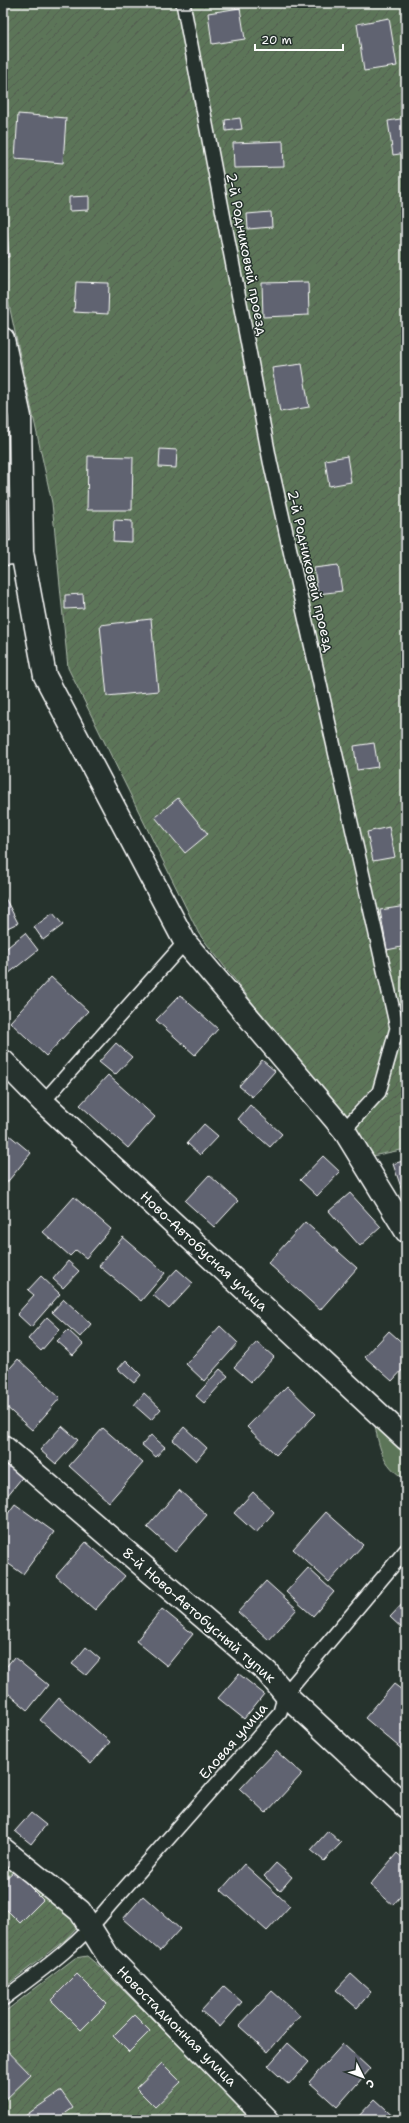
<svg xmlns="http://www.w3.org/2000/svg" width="409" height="2123" viewBox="0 0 409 2123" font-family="'Shantell Sans',sans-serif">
<defs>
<pattern id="garden-furrows" width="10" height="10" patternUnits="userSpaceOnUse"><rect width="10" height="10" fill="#5c7459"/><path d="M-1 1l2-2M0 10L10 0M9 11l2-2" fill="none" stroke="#525c51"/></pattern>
</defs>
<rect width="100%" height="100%" fill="#26332d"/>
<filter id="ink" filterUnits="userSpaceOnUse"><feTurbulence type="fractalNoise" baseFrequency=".025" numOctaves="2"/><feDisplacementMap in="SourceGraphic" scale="8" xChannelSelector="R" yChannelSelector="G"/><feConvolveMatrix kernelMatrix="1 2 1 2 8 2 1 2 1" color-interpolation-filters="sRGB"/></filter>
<g filter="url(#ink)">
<path fill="#5c7459" stroke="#aebaac" d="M374,1420L406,1446V1480C381,1464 379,1447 374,1420Z"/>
<path fill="url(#garden-furrows)" stroke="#aebaac" d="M3,3H406V1149L372,1156L199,934L68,668L52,503L3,277Z
M3,1859L74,1917L78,1926L65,1940L3,1988Z
M87,1956L100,1967L253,2120H3V2013L75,1958Z"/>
<path fill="#606371" stroke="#fff" d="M240,8L245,39L212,44L208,13Z
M389,18L397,66L364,71L357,24Z
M18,114L66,118L63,163L15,159Z
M240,118L242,129L226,131L225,120Z
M406,118V153L393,155L388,121Z
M283,141L284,167L234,168L233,143Z
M89,196V210L69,211V197Z
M271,212L272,227L248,229L247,214Z
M3,229H7L9,257H3Z
M76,282L109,283L108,314L74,312Z
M308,282L309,315L263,317L262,283Z
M302,364L309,407L280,412L272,368Z
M160,449L177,450L176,468L159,467Z
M88,456L133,457L132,510H87Z
M347,456L351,482L329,486L325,460Z
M114,520L132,521V542L113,541Z
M338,565L342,591L318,594L314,568Z
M83,594L84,608L65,609V595Z
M151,619L158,691L107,696L100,625Z
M374,743L378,767L357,770L354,746Z
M178,798L208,834L185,853L155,817Z
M389,827L395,857L373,861L367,832Z
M3,894L18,923L3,930Z
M406,906V946L387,950L380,910Z
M53,913L63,925L43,940L34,927Z
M25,933L38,950L3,978V951Z
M51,977L88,1011L46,1056L10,1022Z
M180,995L218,1029L195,1055L156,1020Z
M116,1043L132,1057L115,1075L99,1062Z
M262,1060L275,1071L252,1097L239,1086Z
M108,1075L155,1117L128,1148L80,1105Z
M250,1105L282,1134L270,1147L238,1119Z
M204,1124L218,1136L200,1155L187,1143Z
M3,1130L31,1153L5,1185L3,1184Z
M323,1156L340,1172L317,1196L300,1180Z
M406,1160V1189L402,1190L393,1164Z
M209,1175L238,1201L214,1227L185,1201Z
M350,1193L381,1227L360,1246L329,1211Z
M74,1197L111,1229L86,1258L76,1250L70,1256L43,1232Z
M305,1222L357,1268L320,1310L268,1263Z
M123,1237L165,1273L141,1301L99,1266Z
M68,1261L79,1271L63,1288L53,1279Z
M177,1269L193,1283L169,1309L153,1295Z
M41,1276L60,1294L31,1327L17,1314L34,1295L28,1290Z
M64,1299L91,1324L80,1337L52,1312Z
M47,1317L60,1329L41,1351L28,1339Z
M220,1326L238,1343L204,1381L186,1364Z
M68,1330L83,1344L73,1355L57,1341Z
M389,1331L406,1346V1366L392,1381L365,1357Z
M257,1342L274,1357L251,1382L234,1367Z
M18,1359L60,1398L32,1430L3,1404V1376Z
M126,1360L141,1375L134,1383L118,1369Z
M220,1369L228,1376L204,1403L196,1396Z
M287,1386L316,1414L276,1455L247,1427Z
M144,1393L161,1409L151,1420L134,1405Z
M62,1426L78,1440L56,1464L40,1450Z
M184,1427L207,1448L196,1461L173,1440Z
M103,1428L143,1463L109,1502L69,1466Z
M151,1435L165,1447L156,1457L142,1445Z
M9,1460L25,1474L7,1496L3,1493V1467Z
M179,1490L207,1515L175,1552L147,1527Z
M253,1492L274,1512L256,1533L234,1513Z
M15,1504L54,1532L23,1574L3,1560V1520Z
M326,1512L363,1545L329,1582L293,1549Z
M86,1542L125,1576L95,1610L56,1576Z
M308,1568L334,1592L313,1616L286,1592Z
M266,1581L297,1609L269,1640L238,1612Z
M406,1600V1632L390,1617Z
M162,1609L193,1634L167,1666L136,1641Z
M86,1647L100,1659L86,1675L72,1664Z
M14,1657L48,1685L28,1710L3,1689V1671Z
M239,1674L264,1694L244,1719L218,1698Z
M394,1684L406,1693L405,1752L365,1718Z
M59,1698L110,1742L91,1764L40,1720Z
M276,1751L302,1774L266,1813L240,1789Z
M31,1813L46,1825L31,1844L15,1831Z
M328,1831L341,1843L324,1861L311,1850Z
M397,1853L406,1861V1890L393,1905L370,1885Z
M276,1863L292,1877L280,1891L264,1876Z
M244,1864L290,1906L267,1931L221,1890Z
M14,1871L43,1900L20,1923L3,1906V1881Z
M143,1896L180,1929L160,1951L123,1919Z
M77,1974L107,2004L81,2030L51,2000Z
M351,1974L371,1992L357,2008L336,1990Z
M224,1986L242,2002L220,2027L201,2011Z
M272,1991L300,2016L268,2052L239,2026Z
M134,2015L150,2031L129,2052L113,2036Z
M288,2043L309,2062L289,2085L268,2066Z
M343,2044L370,2069L337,2107L309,2082Z
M3,2046L31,2075L3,2102Z
M162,2063L181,2082L155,2107L136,2088Z
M61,2091L73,2108L56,2120H19Z
M375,2099L398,2120H355Z"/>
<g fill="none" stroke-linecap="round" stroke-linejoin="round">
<g stroke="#fff" stroke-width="16">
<path id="lane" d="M183,3L270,461L397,1028L379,1092L344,1130
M43,1102L185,942
M3,1999C42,1970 79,1944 109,1906L280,1712L285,1694L406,1550"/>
</g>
<g stroke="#fff" stroke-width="25">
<path id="street" d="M3,339L20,417L22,552L45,676L185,942L344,1130L406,1231
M3,554L22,552
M3,1061L43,1102L406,1439
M3,1446L267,1672L285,1694L406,1807
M3,1849L80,1911L108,1956L268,2120"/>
</g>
<use href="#lane" stroke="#26332d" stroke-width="13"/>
<use href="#street" stroke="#26332d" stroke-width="22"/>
</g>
</g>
<g text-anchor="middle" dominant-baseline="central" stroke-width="3" stroke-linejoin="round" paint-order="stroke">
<g font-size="14" fill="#fff" stroke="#26332d">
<text transform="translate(247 254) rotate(79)">2-й Родниковый проезд</text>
<text transform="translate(311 571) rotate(77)">2-й Родниковый проезд</text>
<text transform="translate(204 1251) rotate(43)">Ново-Автобусная улица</text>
<text transform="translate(199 1615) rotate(41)">8-й Ново-Автобусный тупик</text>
<text transform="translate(233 1741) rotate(-49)">Еловая улица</text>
<text transform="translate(177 2026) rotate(45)">Новостадионная улица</text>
</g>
</g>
<rect width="409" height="2123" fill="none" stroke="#26332d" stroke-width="16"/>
<rect x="8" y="8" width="393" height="2107" fill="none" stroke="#fff" stroke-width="1.5" filter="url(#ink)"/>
<g transform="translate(363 2077) rotate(132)" stroke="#26332d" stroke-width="3" paint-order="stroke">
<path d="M0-3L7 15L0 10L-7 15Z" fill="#ffffff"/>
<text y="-6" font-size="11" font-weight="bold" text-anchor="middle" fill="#ffffff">С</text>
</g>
<path d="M255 44v6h88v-6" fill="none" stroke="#ffffff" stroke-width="2"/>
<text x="261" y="44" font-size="12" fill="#ffffff" stroke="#26332d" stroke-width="3" paint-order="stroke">20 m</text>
</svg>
